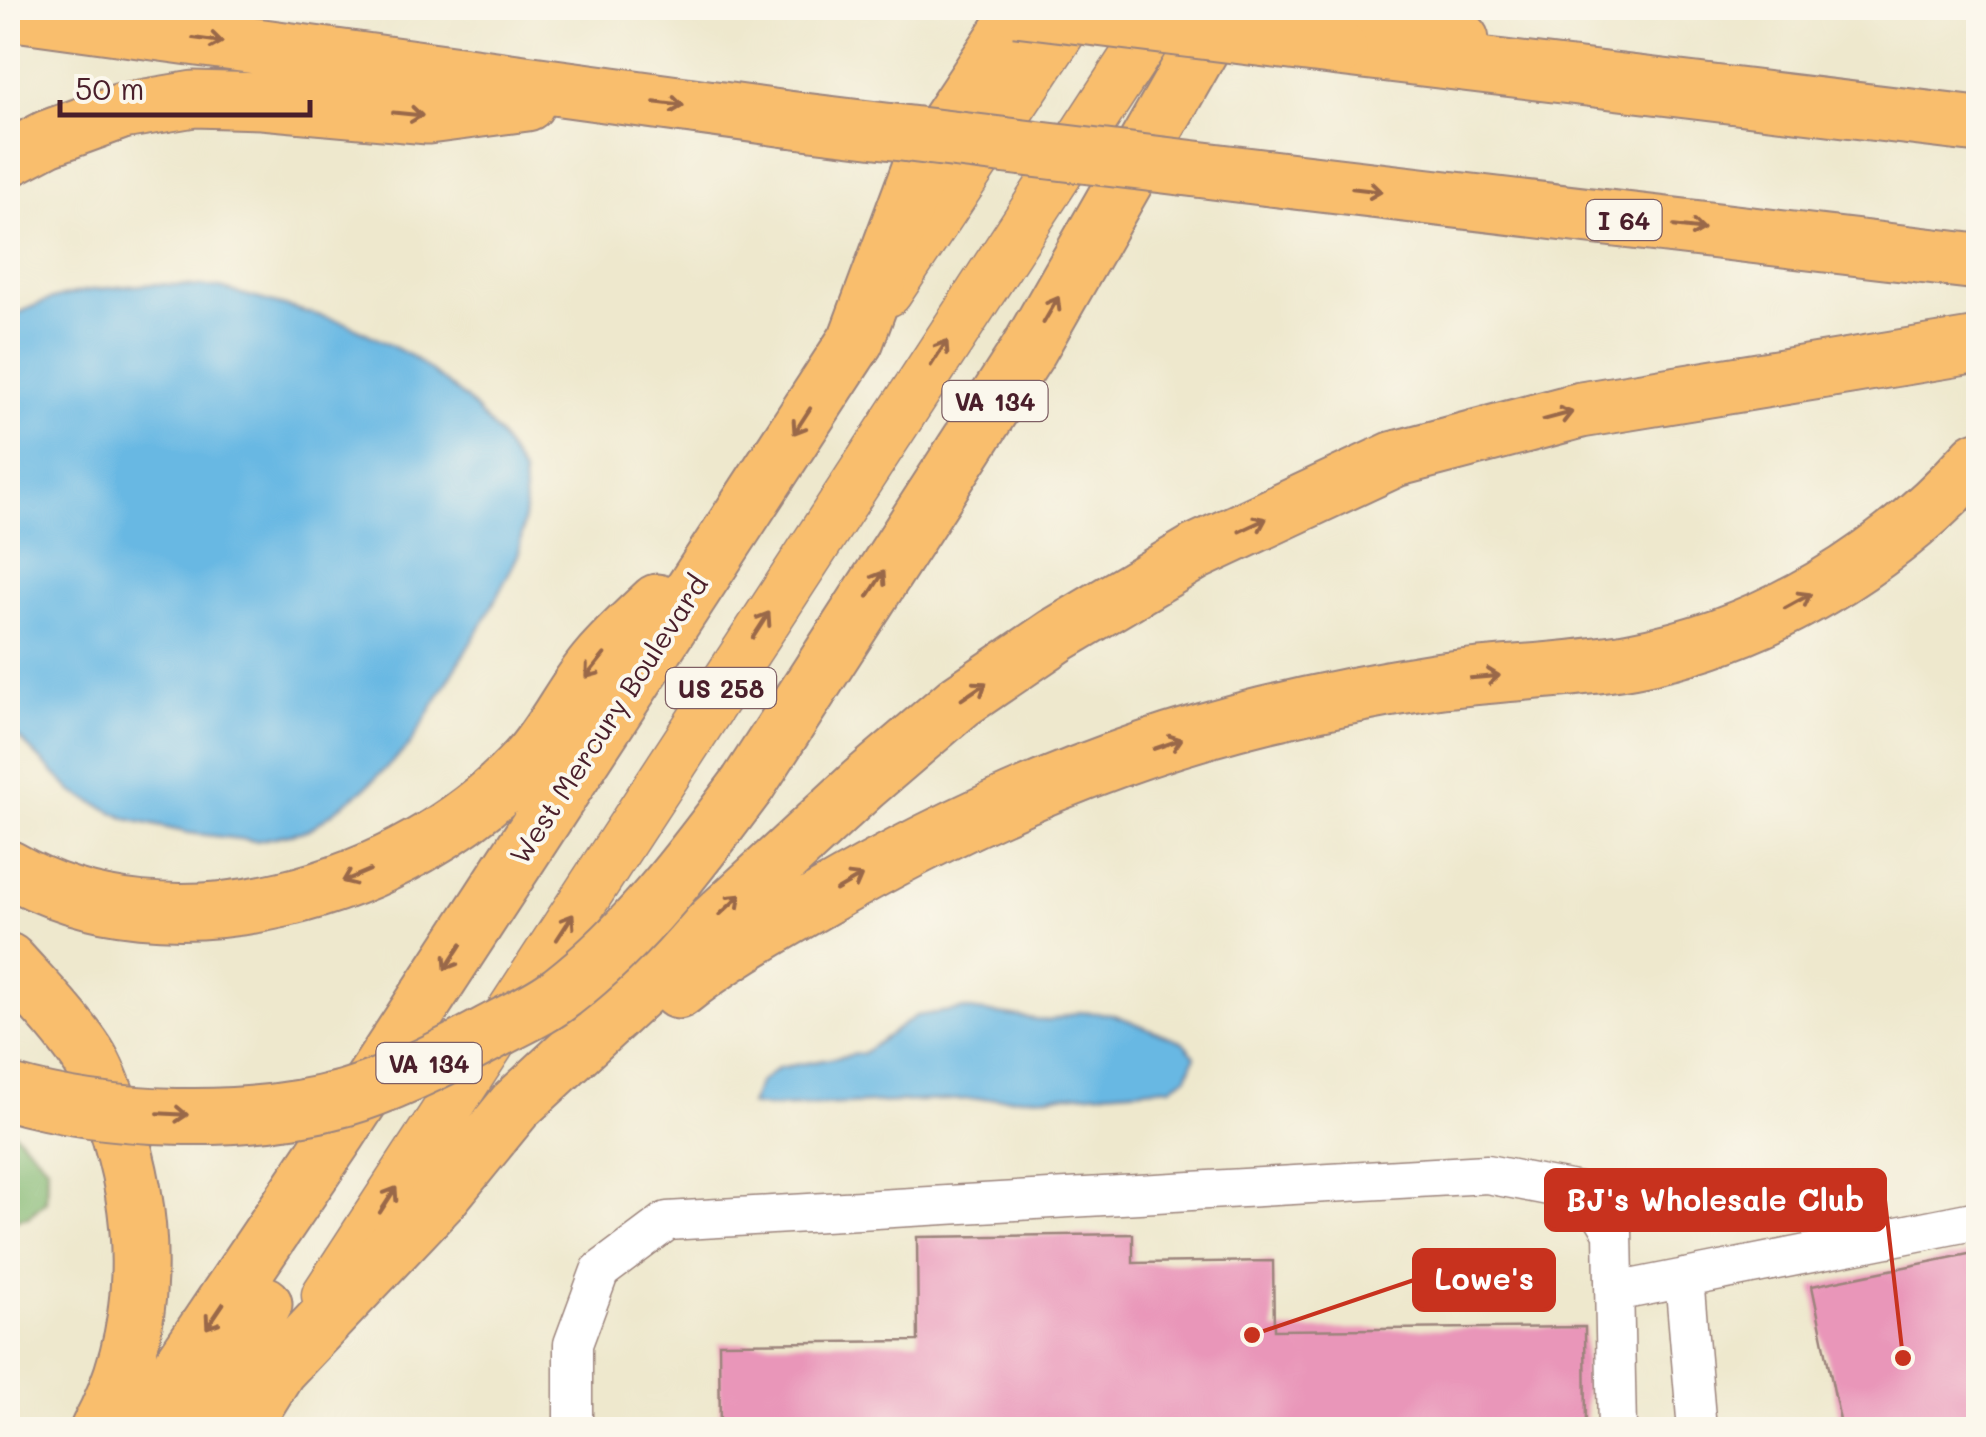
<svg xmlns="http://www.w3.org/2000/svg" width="1986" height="1437" viewBox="0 0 1986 1437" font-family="Mali,sans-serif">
<rect width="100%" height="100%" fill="#fbf7ec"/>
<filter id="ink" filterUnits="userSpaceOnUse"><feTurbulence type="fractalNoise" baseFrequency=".01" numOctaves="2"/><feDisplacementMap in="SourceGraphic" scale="20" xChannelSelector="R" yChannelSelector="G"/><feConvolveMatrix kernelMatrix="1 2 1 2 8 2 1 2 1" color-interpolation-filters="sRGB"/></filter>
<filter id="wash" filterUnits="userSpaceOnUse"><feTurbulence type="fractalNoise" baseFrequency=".0048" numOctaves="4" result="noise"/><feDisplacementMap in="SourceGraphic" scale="40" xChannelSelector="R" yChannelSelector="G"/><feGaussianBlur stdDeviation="2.25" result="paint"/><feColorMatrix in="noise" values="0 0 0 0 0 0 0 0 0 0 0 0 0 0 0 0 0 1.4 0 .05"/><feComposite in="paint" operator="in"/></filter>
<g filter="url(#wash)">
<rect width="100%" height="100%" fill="#eee8cd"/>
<path fill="#86ba75" stroke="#686c50" stroke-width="2.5" d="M8,1126L47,1166L46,1201L28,1217L8,1221Z"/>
<path fill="#68b8e3" stroke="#596c87" stroke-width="2.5" d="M160,284L220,288L346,323L413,357L466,399L498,434L523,474L525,511L519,553L488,614L409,746L364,789L309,830L256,841L189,833L127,819L73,792L8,727V320C53,290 107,287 160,284Z
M963,1009L1049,1021L1079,1012L1112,1014L1183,1042L1195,1056L1187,1076L1171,1087L1050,1096L771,1107L750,1105L759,1083L778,1068L863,1053L916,1016Z"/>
<g id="blocks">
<path fill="#e996b9" d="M1133,1234V1263L1273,1261L1274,1330L1585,1327L1586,1430H720L719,1343L918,1341L917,1237Z
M1978,1252V1430H1842L1812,1286Z"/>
</g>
</g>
<g filter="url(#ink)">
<use href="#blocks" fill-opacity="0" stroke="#9c847c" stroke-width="2.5"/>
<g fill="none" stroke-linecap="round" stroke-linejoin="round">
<g stroke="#9c847c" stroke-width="41">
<path id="minor" d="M1684,1278L1697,1430
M1615,1292L1978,1220
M573,1430V1344L600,1271L667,1221L1487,1174L1590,1194L1613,1232L1617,1430"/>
</g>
<g stroke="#9c847c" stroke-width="51">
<path id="major" d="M888,292L1077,8
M326,1295L1166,8"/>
</g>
<g stroke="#9c847c" stroke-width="59">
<path id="highway" d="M1343,8L1378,12L1461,40
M8,12L787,119
M1339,48L1978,125
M8,159L48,138L122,111L194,99L262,101L428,116L527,103
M1270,178L1978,262
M748,784L1028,351L1224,8
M8,868C170,962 408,893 528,760C555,730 572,691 598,661C616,640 637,621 657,602
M8,961C34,990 65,1021 87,1054C99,1073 107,1096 114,1118C149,1219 151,1333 98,1430
M678,991C721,956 771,928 818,901C957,820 1108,753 1264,715C1321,701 1378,690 1435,681C1500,672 1566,672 1631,660C1766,635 1887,561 1978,459
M138,1430L339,1132L856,340L923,160L1024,8
M186,1430L264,1304
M240,1430L278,1369L440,1198L515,1106L863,784L960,701L1057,635L1196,552L1395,459L1581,410L1978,345"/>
</g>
<use href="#minor" stroke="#fff" stroke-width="38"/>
<use href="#major" stroke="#f9be6d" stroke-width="48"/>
<use href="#highway" stroke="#f9be6d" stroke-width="55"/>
<g stroke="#9c847c" stroke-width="59" stroke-linecap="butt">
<path id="highway-bridge" d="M1016,8L1339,48
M787,119L1270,178
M8,1092C107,1121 244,1126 345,1098C393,1084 446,1057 490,1033C513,1020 541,1009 562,992C636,935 693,858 748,784"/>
</g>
<use href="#highway-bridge" stroke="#f9be6d" stroke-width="55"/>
</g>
<defs><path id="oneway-shaft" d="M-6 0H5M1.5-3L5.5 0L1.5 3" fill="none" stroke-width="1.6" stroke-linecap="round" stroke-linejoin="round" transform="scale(2.5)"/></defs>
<g stroke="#996749">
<use href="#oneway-shaft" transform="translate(208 40) rotate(8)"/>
<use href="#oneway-shaft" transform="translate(669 104) rotate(7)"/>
<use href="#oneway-shaft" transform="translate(408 114) rotate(6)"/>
<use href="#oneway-shaft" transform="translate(1367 190) rotate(7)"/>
<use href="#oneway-shaft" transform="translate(1689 228) rotate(7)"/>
<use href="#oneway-shaft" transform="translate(1051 310) rotate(-60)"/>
<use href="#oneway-shaft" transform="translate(939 353) rotate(-57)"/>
<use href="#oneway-shaft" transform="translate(1558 416) rotate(-15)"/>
<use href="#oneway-shaft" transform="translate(802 421) rotate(123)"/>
<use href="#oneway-shaft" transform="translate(1253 525) rotate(-25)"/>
<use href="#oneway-shaft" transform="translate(876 584) rotate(-57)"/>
<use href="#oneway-shaft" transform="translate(1798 601) rotate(-29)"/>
<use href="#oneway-shaft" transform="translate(761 625) rotate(-57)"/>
<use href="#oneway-shaft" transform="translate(595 666) rotate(129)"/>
<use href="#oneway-shaft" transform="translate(1485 677) rotate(-5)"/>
<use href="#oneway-shaft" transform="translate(974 691) rotate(-34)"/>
<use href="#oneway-shaft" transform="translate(1168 744) rotate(-19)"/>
<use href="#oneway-shaft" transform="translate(356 876) rotate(157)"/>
<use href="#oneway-shaft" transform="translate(849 883) rotate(-30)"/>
<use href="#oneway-shaft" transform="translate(730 905) rotate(-43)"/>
<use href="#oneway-shaft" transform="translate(565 927) rotate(-57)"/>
<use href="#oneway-shaft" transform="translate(453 957) rotate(123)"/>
<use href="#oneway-shaft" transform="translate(173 1114) rotate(3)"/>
<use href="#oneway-shaft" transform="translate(388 1200) rotate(-57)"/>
<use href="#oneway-shaft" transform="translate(215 1316) rotate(124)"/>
</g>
</g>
<g text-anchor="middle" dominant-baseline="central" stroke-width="8" stroke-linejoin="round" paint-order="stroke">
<g fill="#fbf7ec" stroke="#7f6065" stroke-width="2.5">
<rect x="1586.5" y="200" width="75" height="40" rx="8"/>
<rect x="942.5" y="381" width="105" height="40" rx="8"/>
<rect x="666" y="668" width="110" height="40" rx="8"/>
<rect x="376.5" y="1043" width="105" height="40" rx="8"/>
</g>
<g font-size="25" font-weight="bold" fill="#4a1f2b">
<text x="1624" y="220">I 64</text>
<text x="995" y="401">VA 134</text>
<text x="721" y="688">US 258</text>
<text x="429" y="1063">VA 134</text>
</g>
<g font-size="28" fill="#4a1f2b" stroke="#fbf7ec">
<text transform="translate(608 719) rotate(-57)">West Mercury Boulevard</text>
</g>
</g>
<path fill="none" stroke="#c8321e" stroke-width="4" d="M1903 1358L1885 1200M1252 1335L1414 1280"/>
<g fill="#c8321e" stroke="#fbf7ec" stroke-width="4">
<circle cx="1903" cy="1358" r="10"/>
<circle cx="1252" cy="1335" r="10"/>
</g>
<g fill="#c8321e" stroke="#c8321e" stroke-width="4">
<rect x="1546" y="1170" width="339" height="60" rx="10"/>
<rect x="1414" y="1250" width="140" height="60" rx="10"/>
</g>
<g font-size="30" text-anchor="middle" font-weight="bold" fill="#fff">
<text x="1715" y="1211">BJ's Wholesale Club</text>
<text x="1484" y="1290">Lowe's</text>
</g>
<rect width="1986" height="1437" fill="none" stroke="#fbf7ec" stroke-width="40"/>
<path d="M60 100v15h250v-15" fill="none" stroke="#4a1f2b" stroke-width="5"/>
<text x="75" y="100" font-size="30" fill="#4a1f2b" stroke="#fbf7ec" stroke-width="8" paint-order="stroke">50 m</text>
</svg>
